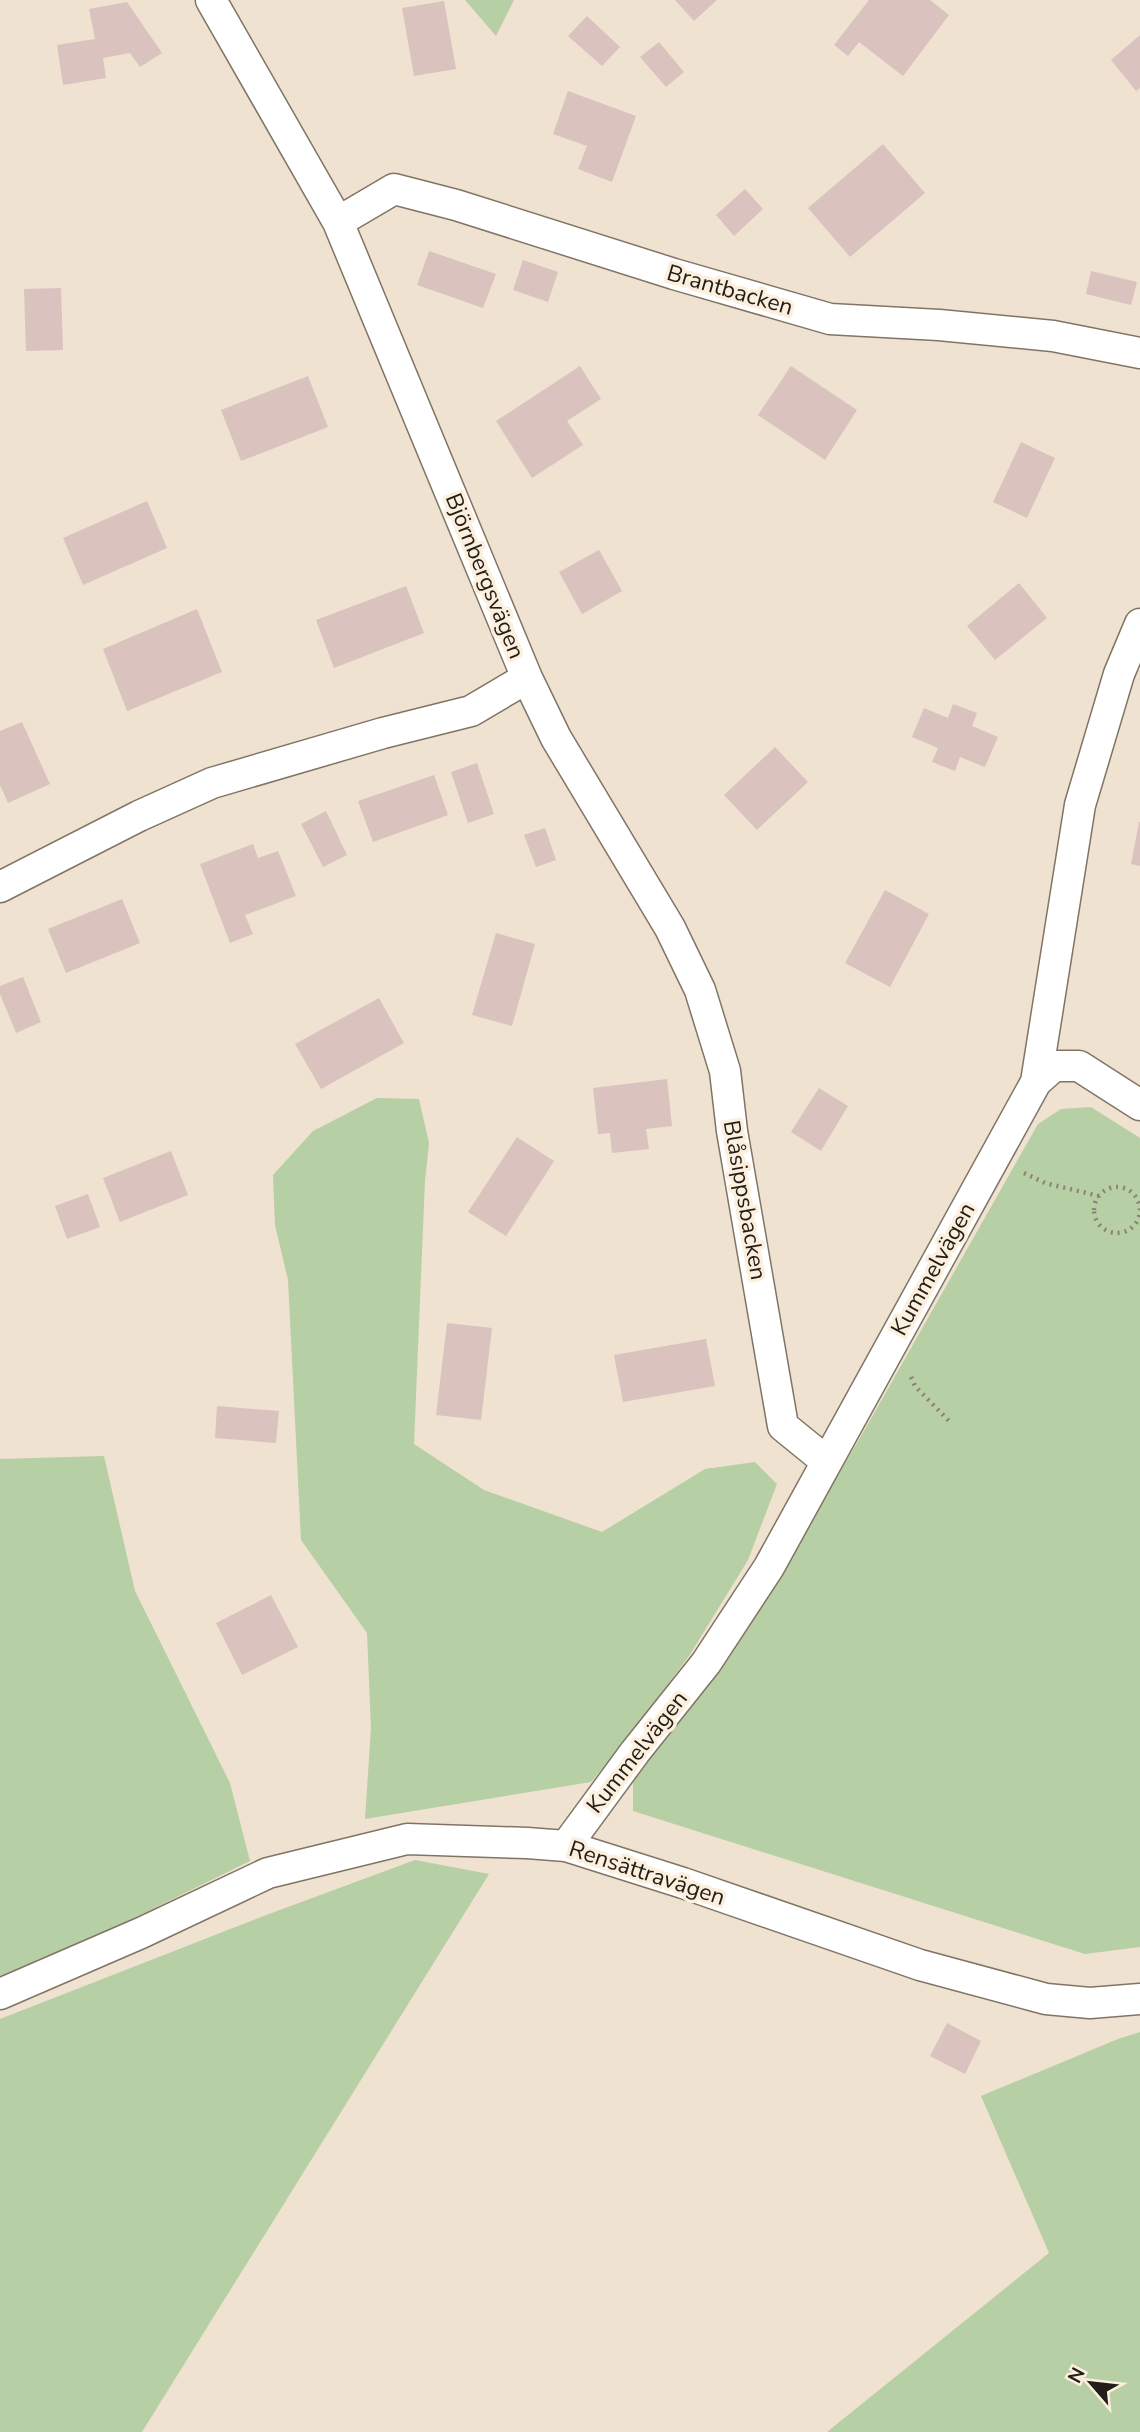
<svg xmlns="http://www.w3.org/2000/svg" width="1140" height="2432" viewBox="0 0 1140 2432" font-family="'Nunito Sans',sans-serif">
<rect width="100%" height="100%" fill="#efe2d0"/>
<path fill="#b7cfa4" d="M465,0H514L496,36Z
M377,1098L419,1099L429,1143L425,1181L414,1444L484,1490L602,1532L705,1469L755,1462L777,1484L748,1560L689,1656L625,1742L591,1782L365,1819L371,1728L367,1633L301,1540L288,1280L275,1225L273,1175L313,1131Z
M1091,1107L1140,1138V1947L1085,1954L633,1811V1770L776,1579L860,1438L1038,1124L1061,1109Z
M104,1456L135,1591L230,1783L250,1861L77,1946L0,1976V1459Z
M415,1860L489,1874L142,2432H0V2019L269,1914Z
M1140,2032V2432H827L1049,2253L981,2096L1118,2039Z"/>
<path fill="#dac2bf" d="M675,0H717L694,21Z
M869,0H930L949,15L903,76L859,42L848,56L834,45Z
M444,1L456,69L414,76L402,8Z
M127,2L162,53L140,67L130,53L103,58L106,78L63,85L57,45L95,39L89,9Z
M587,16L620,47L602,66L568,36Z
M1140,35V88L1136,91L1111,60Z
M659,42L684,72L666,87L640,57Z
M568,91L636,116L612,182L578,169L587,146L553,134Z
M883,144L925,193L850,257L808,208Z
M745,189L763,209L734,236L716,215Z
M429,251L496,274L483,308L417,285Z
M523,260L558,272L548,302L513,290Z
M1091,271L1137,282L1131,305L1086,294Z
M61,288L63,350L26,351L24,289Z
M580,366L601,399L567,421L583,445L532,478L496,421Z
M791,366L857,410L825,460L758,415Z
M308,376L328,427L241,461L221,410Z
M1021,442L1055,458L1027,518L993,502Z
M147,501L167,548L83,585L63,538Z
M599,550L622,591L582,614L559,572Z
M1019,583L1047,618L995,660L967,626Z
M406,586L424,633L334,668L316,620Z
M197,609L222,672L127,711L103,649Z
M953,704L977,713L972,726L998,737L985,767L960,757L955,771L932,762L938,748L912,737L924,708L948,718Z
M22,722L50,784L8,803L0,785V731Z
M775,747L808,782L757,830L724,795Z
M477,763L494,814L468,823L451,772Z
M434,775L448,815L373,842L358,801Z
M326,811L347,855L323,867L301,824Z
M1139,822H1140V866L1131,864Z
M545,828L556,860L536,867L524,835Z
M253,844L258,858L278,851L296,896L245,915L253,934L230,943L200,864Z
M885,890L929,914L890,987L845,963Z
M122,899L140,943L66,973L48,929Z
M496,933L535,944L512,1026L472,1015Z
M23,977L41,1022L16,1033L0,994V986Z
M379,998L404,1043L321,1089L295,1044Z
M667,1079L672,1126L646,1129L649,1149L612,1153L610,1133L598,1134L593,1088Z
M819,1088L848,1106L821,1151L791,1132Z
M517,1137L554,1161L506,1236L468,1212Z
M171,1151L188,1195L120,1222L103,1178Z
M88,1194L100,1227L67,1239L55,1206Z
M447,1323L492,1328L481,1420L436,1415Z
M706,1339L715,1386L623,1402L614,1355Z
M217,1406L279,1411L276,1443L215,1438Z
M271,1595L298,1647L242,1675L216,1623Z
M947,2023L981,2041L965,2074L930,2056Z"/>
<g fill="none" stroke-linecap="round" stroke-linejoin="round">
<g stroke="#807464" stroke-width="33">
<path id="street" d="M338,222L394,189L456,205L674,274L830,319L939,325L1053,336L1140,353
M527,678L556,738L670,928L700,990L725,1071L732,1131L783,1426L826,1461
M0,887L139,816L212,783L383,733L471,711L527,678L338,222L211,0
M1036,1082L1054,1066H1079L1140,1105
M566,1846L635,1752L706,1663L769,1567L1036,1082L1080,805L1119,674L1140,624
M0,1994L141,1933L268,1873L407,1839L527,1843L566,1846L683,1883L920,1965L1046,1999L1090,2003L1140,1999"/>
</g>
<path stroke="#8c8377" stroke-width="4.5" stroke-dasharray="2 5" stroke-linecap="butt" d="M1024,1173L1045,1183L1099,1196
M1094 1210a23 23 0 1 1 46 0a23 23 0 1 1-46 0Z
M911,1377L915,1386L949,1421"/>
<use href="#street" stroke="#fff" stroke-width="30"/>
</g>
<g text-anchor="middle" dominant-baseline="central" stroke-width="7" stroke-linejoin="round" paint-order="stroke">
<g font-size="23" fill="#221e17" stroke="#fdefde">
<text transform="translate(730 290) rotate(16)">Brantbacken</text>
<text transform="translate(485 576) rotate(68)">Björnbergsvägen</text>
<text transform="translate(745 1200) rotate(80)">Blåsippsbacken</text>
<text transform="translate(933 1269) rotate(-61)">Kummelvägen</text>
<text transform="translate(637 1752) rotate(-52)">Kummelvägen</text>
<text transform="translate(647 1873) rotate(18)">Rensättravägen</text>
</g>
</g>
<g transform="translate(1091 2383) rotate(298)" stroke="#fdefde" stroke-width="5" paint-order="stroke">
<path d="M0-5L12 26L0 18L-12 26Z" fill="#221e17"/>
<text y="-10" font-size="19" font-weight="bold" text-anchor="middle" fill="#221e17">N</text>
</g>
</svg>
